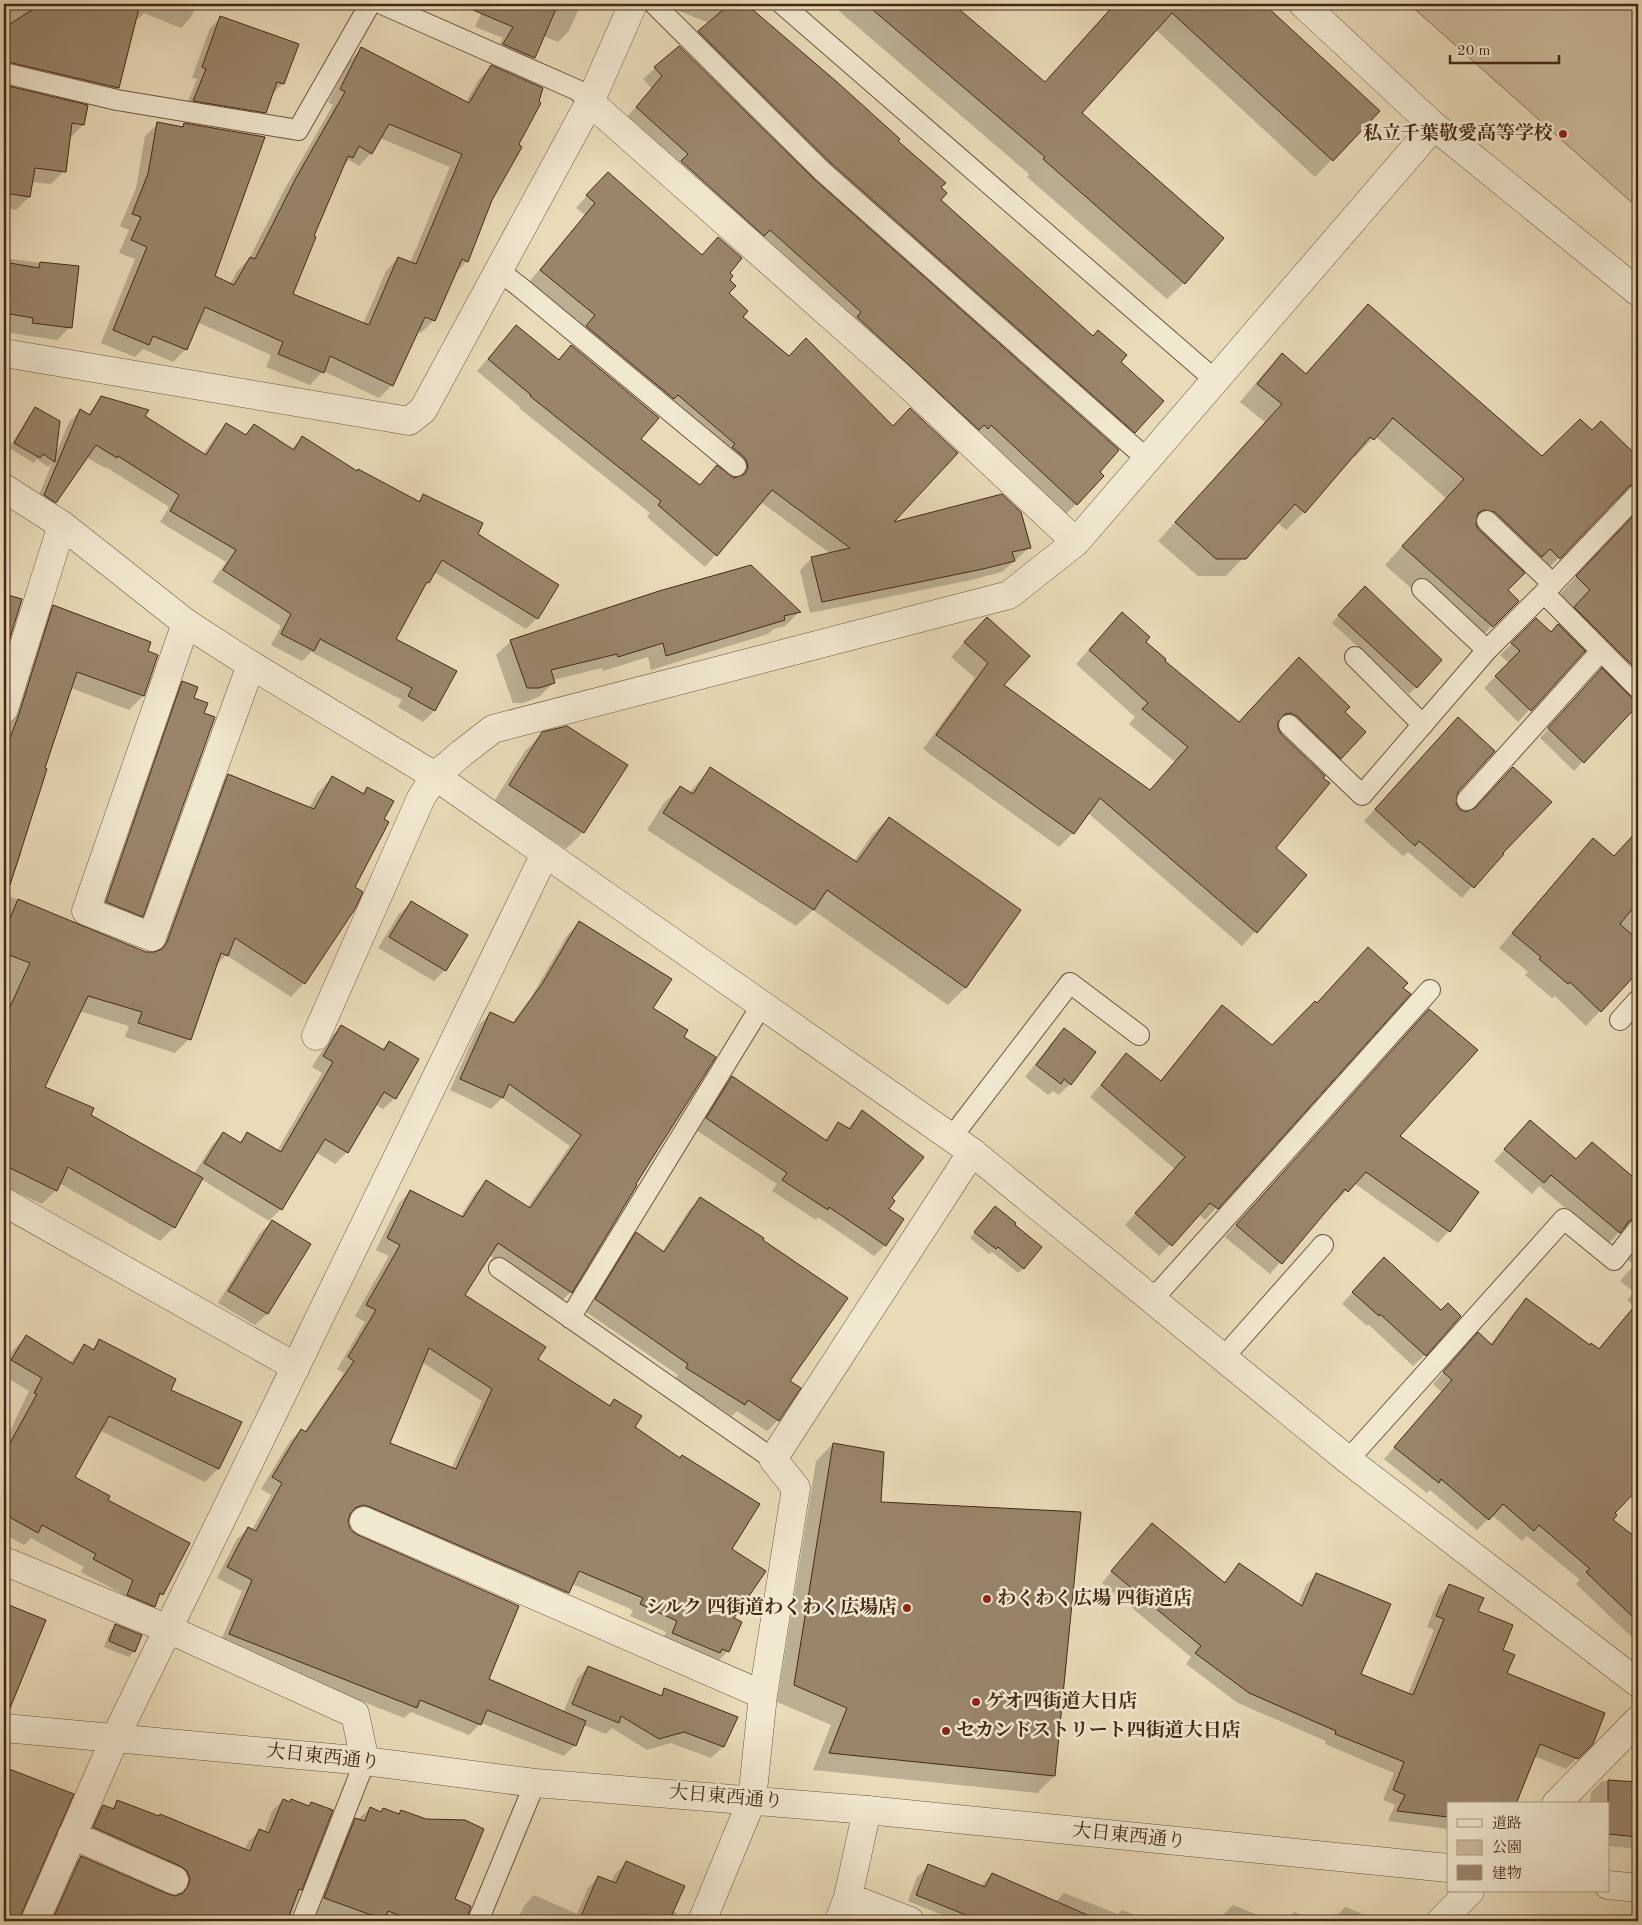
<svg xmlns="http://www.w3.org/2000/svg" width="1642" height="1925" viewBox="0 0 1642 1925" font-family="'Old Standard TT','Noto Serif JP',serif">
<rect width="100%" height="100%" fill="#e9dbb8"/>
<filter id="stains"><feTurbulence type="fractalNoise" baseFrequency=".004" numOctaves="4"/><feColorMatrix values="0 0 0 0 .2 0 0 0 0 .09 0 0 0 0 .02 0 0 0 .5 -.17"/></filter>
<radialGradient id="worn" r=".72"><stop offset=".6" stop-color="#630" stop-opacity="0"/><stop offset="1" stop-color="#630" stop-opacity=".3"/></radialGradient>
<path fill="#cdbd9d" stroke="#89725a" d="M1409,4H1638V208Z"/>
<path fill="#0003" fill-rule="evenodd" d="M4,4H197L191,17L181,28L144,13L138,19L135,18L118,88L108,98L4,73Z
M485,4H581L569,31L558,42L543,36L533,58L522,69L493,56L503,38L475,27Z
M673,4H744L896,141L939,187V200L1119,362L1134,432L1123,443L687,43L709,23L672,8Z
M833,4H951L1044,83L1110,9L1104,4H1262L1378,111L1315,177L1155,29L1080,114L1184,283L1167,299L1027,177L1029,174L832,5Z
M220,18L283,84L272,94L265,112L255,122L184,111L197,79L192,78L210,28Z
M361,49L466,102L479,79L491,67L517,144L491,200L467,261L455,274L434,320L421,333L417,331L392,385L379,398L323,371L310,385L266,367L271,355L197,322L186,349L173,362L143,349L135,357L101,343L135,259L119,253L129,230L120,226L136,188L145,136L158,124L181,128L184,124L214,277L230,284L237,271L249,259L283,192L333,105L328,102L349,62ZM380,138L450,167L410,263L398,258L386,271L363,324L291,295L312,236L342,167L349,160L359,166L371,153Z
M655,68L1098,472L1076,504L1065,515L625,119L652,89L643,79Z
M10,88L83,125L70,138L64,171L51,184L32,182L29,197L16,210L4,208V94Z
M596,185L729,273L727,293L741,317L891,524L1029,548L1002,572L971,580L810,613L800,570L812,558L831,554L761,502L705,567L647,517L650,513L519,408L520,407L477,371L516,326L557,360L571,346L639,440L699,486L717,467L733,479H735L736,474L529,282L585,215L576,208Z
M4,258L78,268L70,327L57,340L4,332Z
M1368,305L1542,458L1592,432L1601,423L1638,457V655L1613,681L1631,710L1574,771L1540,738L1601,670L1583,652L1518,722L1484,688L1509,663L1500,655L1536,620L1550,634L1573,609L1559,595L1632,517L1631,509L1623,500H1616L1612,503L1541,576L1531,566L1506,590L1517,601L1474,644L1385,565L1446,498L1375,436L1355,457L1352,455L1304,512L1286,530L1277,522L1226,576H1198L1158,541L1265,422L1240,402L1264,373L1282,355L1305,374Z
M102,398L144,416L203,454L216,436L227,424L244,435L254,426L291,449L302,438L357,472L417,502L424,495L476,534L537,618L526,629L434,572L422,589L394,639L455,671L434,711L423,722L398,707L402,700L311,652L302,661L271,645L281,626L212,582L226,562L160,522L169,507L106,467L105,468L86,457L55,502L44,513L34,507L52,463L48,467L37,459L34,463L9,448L30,414L35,408L55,456L69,422L80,411L87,415Z
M4,595L21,600L4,654Z
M1357,595L1416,687L1409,694L1332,623Z
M54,606L156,655L143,696L129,710L71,688L44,769L20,851L22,852L6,895L146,953L155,954L214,790L228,776L309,808L318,792L332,778L362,794L367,789L304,983L291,997L226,955L215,967L189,1039L175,1053L125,1037L129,1026L79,1011L44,1087L89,1116L194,1174L212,1145L223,1134L238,1143L248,1134L277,1151L322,1073L312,1067L330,1038L341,1026L381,1050L389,1042L395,1098L383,1109L375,1104L347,1152L335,1164L316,1152L281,1209L269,1221L201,1179L174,1227L160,1241L59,1183L56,1190L42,1204L7,1188L4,1191V725H6L40,620Z
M799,612L785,626L774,629L768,634L651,670L648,657L603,671L602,668L553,680L554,682L539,697L523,703H513L496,655L511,641Z
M1122,613L1145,642L1163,661L1238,723L1285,673L1343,712L1340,758L1327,772L1283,730L1275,726L1274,848L1306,875L1242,946L1088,813L1073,833L1059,847L923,749L975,678L951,657L973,632L1003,686L1149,791L1175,762L1129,724L1135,717L1076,664Z
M183,682L203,714L142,916L130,927L95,913L171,694Z
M1446,730L1457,792L1454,803L1459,810L1501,853L1462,898L1408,852L1403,856L1364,821Z
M543,733L583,832L566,849L493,803L525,751Z
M710,769L854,861L872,835L889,818L1020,910L965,988L948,1005L813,910L796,926L647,830L663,804L680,787L689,793Z
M1638,838V970L1586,1026L1555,996L1552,998L1525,975L1528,972L1499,948L1579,854L1593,840L1613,857Z
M411,903L445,970L434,981L378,948L399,914Z
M580,923L652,1008L682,1037L634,1185H636L571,1292L559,1303L489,1255L463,1295L536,1360L608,1406L614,1400L633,1428L731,1549L732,1619L728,1651L717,1662L661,1644L666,1632L630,1616L633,1610L572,1584L568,1592L557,1603L359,1517H348L347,1523L350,1531L487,1680L563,1713L577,1679L588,1667L659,1696L665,1690L736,1718L723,1747L711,1758L671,1743L647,1750L612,1728L606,1734L583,1725L575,1745L564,1756L481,1723L469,1735L411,1712L404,1718L219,1645L242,1591L217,1578L237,1539L249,1528L252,1530L271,1495L261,1489L290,1441L301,1430L304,1432L344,1373L337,1369L365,1322L355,1316L389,1256L376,1250L399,1203L410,1192L460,1217L475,1193L486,1182L527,1208L570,1146L502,1098L491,1109L450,1090L479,1025L490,1014L512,1023L531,997L568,934ZM422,1362L482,1401L451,1469L389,1443Z
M1401,988L1409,994L1205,1220L1199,1214L1159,1256L1125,1225L1175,1169L1090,1097L1126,1055L1160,1081L1211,1018L1222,1007L1272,1047L1317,1005Z
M1418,1022L1398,1136L1449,1231L1438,1243L1354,1183L1336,1202L1334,1200L1270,1274L1225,1237Z
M1064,1030L1070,1084L1059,1095L1053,1091L1048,1095L1025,1077L1053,1041Z
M732,1078L824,1140L839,1124L847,1129L862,1112L890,1198L885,1245L874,1256L818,1217L816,1220L772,1191L777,1184L696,1130L721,1089Z
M1530,1121L1575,1160L1592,1143L1638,1182V1236L1628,1228L1622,1229L1608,1244L1539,1186L1532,1194L1494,1161Z
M701,1199L789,1381L778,1420L767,1431L737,1411L732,1416L675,1379L678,1375L585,1311L625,1245L636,1234L662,1252L689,1210Z
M990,1213L1024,1268L1018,1273L992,1252L989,1254L970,1238Z
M272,1222L309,1245L267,1314L255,1325L218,1303L260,1233Z
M1638,1244V1487L1613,1513L1611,1520L1638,1541V1643L1576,1584L1580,1580L1527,1536L1522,1541L1492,1515L1477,1530L1430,1490L1427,1493L1384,1459L1442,1392L1433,1384L1467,1345H1490L1515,1311L1526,1300L1589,1347L1598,1350L1634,1306L1627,1300L1634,1292L1620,1281L1634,1265L1628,1260Z
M1373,1270L1425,1355L1413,1366L1368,1324L1367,1326L1342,1304Z
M26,1337L69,1363L84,1346L91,1350L100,1341L169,1390L218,1469L205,1482L99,1430L73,1477L106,1501L162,1594L156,1600L154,1606L140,1619L115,1608L121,1593L81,1572L84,1567L31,1538L24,1545L4,1534V1426L11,1429L29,1391L4,1376V1366L13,1350Z
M833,1444L880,1503L1054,1776L1037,1793L813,1770L831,1725L777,1702L816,1461Z
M1141,1536L1223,1583L1239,1564L1298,1605L1306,1585L1316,1575L1359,1674L1408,1694L1434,1630L1427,1627L1439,1596L1450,1585L1477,1612L1501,1650L1506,1674L1592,1743L1566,1769L1534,1756L1448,1804V1829L1388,1821L1395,1805L1383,1800L1394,1773L1325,1744L1326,1741L1238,1703L1186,1664L1191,1657L1102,1583Z
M4,1605L44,1621L10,1686L4,1684Z
M116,1626L134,1651L129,1657L104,1647L110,1631Z
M5,1769L25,1896L14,1921H4V1771Z
M1602,1781L1638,1783V1849L1608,1846V1804H1590L1591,1792Z
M283,1800L289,1803L291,1800L308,1807L312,1803L331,1811L289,1921H67L50,1914L70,1868L81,1857L168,1896H178L179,1890L83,1838L92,1817L103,1806L111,1809L118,1802L245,1850L248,1842L259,1831L264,1833L272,1811Z
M370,1809L380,1813L383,1809L398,1815L401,1811L453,1900L469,1908L466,1921H309L345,1830Z
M626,1863L672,1911L677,1913L673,1921H517L524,1906L534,1895L577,1914L588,1888L598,1878L611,1883L615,1874Z
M929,1866L980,1887L992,1874L1055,1902L1064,1893L1118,1914L1122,1910L1151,1921H957L908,1901L917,1877Z
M1233,1905L1273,1921H1220L1222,1916Z
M1345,1907L1380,1921H1332Z
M1294,1912L1317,1921H1281L1283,1919L1286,1920Z"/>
<path fill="#9a856b" stroke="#452817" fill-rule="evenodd" d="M41,4H140L119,88L4,61V28Z
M459,4H558L535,58L503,44L513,27Z
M730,4H746L837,82L900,139L898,141L946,183L941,187L947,193L941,200L1093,336L1098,330L1127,355L1121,362L1164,401L1135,433L830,162L698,31Z
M866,4H953L1045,82L1115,4H1264L1380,111L1333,161L1172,13L1082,113L1224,238L1185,284L1043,159L1045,157Z
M220,16L299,44L284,84L277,82L266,113L193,101L206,69L202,67Z
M679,46L814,179L1119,450L1100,472L1104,476L1077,505L991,425L988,429L984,425L979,430L857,317L861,312L827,281L770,230L764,236L681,161L688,154L636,107L662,76L654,67Z
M361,47L469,103L491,65L543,88L539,101L541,103L519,144L522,147L492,200L468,262L462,259L435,321L425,317L393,386L330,356L324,373L278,354L283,342L205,307L187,350L153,336L149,345L113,330L147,247L131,240L141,217L132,214L148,174L157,122L183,127L184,123L265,137L215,276L234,285L250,257L255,259L296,178L345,92L340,89ZM389,124L462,154L416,264L398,257L369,325L293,294L316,237L314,236L348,156L353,158L359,146L372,154Z
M4,85L88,105L84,125L72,123L66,172L35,168L30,197L4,193Z
M608,172L702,255L718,237L742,258L730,273L733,276L730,280L736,286L729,293L748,311L743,317L789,356L806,338L893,426L910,408L958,453L894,522L1002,494L1021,512L1031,548L1012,552L1015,561L983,569L822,602L811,557L850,548L772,490L717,556L658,505L661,501L530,396L531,395L488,359L516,325L559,360L571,345L659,418L641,439L700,485L717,465L734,478L745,474L748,468L747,462L744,457L732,447L735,444L678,395L674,399L586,326L595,315L540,270L595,203L586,195Z
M4,262L39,268L40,262L79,266L72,328L32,323L33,318L4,313Z
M1368,304L1542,456L1580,419L1592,430L1601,421L1638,457V482L1629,486L1560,559L1550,549L1542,557L1495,512L1484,510L1478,513L1476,524L1478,529L1525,573L1508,590L1519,601L1493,627L1402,546L1464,479L1393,418L1374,440L1370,437L1305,513L1295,504L1246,559H1216L1175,522L1282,404L1257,384L1282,353L1306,374Z
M101,396L149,410L145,416L206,455L226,423L246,435L254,424L294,450L302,436L357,471L358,469L420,502L423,494L483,523L478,534L559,585L538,619L442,560L429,583L427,582L396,639L457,671L435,711L408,696L412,688L320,639L314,651L281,634L291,614L223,570L236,550L170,511L179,495L118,456L117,458L96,445L56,503L44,495L80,409L90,415Z
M35,407L60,421L55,462L43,454L40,458L14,443Z
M1638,511V671L1574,607L1590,590L1576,576Z
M751,565L801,612L784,616L785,620L666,656L663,643L618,657L617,654L551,670L555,683L539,688H527L510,640L659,591Z
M1365,586L1442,660L1417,688L1338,615Z
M4,594L22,599L7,648L4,647Z
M53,605L151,642L148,651L158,655L144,696L77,672L45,768L47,769L10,885L4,884V754L19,714Z
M1122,612L1150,637L1146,642L1166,659L1165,661L1239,722L1299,657L1350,707L1345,712L1366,732L1341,759L1297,716L1291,713L1285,714L1278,722V728L1281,734L1325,776L1323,778L1330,783L1276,848L1307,875L1257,933L1100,798L1074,834L936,735L988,663L964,642L987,617L1030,656L1004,685L1150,790L1188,747L1142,709L1148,703L1089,650Z
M1536,618L1551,632L1558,624L1585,651L1531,711L1495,676L1520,651L1511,643Z
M1602,668L1630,696L1638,700V705L1584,763L1548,728Z
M182,681L198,687L194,698L208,703L204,713L215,717L143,917L106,902Z
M1458,717L1495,751L1458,792L1456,803L1459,809L1465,812L1475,808L1513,767L1552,802L1503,853L1504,854L1474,888L1419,841L1415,846L1375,809Z
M567,726L628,765L584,833L509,785L542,732Z
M710,767L857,862L889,817L1021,910L966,988L827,890L814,910L663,813L680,786L693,794Z
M228,774L314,809L332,776L364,794L367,787L394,801L384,819L389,822L355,887L363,892L355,909L305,984L235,938L228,956L221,953L191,1040L138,1023L142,1012L88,996L45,1087L94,1108L91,1115L203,1178L175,1228L68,1167L57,1191L4,1165V1020L30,963L4,953V933L18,899L146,952H154L162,949L167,942Z
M1638,830V902L1620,924L1638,940V972L1601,1012L1570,982L1568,984L1539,959L1541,957L1512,933L1593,838L1614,856Z
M411,901L468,935L446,971L389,937Z
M579,921L672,979L653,1008L688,1030L684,1037L716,1057L636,1184L637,1185L572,1293L498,1243L465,1295L546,1347L538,1359L610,1406L614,1399L642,1416L635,1427L680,1458L682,1455L760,1504L732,1549L766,1571L734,1618L742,1622L729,1652L722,1649L720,1653L672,1633L677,1621L640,1604L643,1598L579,1571L569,1593L370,1507L363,1505L355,1508L350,1514L348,1522L351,1530L358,1535L519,1606L489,1679L586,1721L576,1746L487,1710L481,1725L420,1700L417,1708L229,1634L252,1580L227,1567L248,1527L256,1531L282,1483L272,1477L301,1429L306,1432L354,1361L348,1357L376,1310L366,1305L400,1245L387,1238L410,1190L463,1217L486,1180L530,1208L581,1135L509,1084L503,1098L460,1079L490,1012L514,1023L542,984ZM429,1348L492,1389L456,1469L390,1443Z
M1368,947L1408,983L1403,988L1411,994L1218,1209L1210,1203L1172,1246L1135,1213L1185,1157L1101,1085L1126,1053L1161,1081L1222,1005L1272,1045L1315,1001L1317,1003Z
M1429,1009L1478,1050L1400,1136L1479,1192L1450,1232L1366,1172L1348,1192L1345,1189L1282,1264L1236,1225Z
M341,1025L384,1050L389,1041L419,1059L396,1099L384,1092L348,1153L325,1139L282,1210L204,1163L223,1132L241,1143L247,1132L281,1152L333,1062L323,1056Z
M1064,1028L1096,1052L1071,1085L1064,1079L1061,1084L1036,1065Z
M732,1076L827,1141L838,1122L850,1129L862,1110L924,1157L892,1198L895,1201L889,1209L904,1219L886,1246L829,1207L828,1210L782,1180L787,1173L706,1118Z
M1530,1120L1576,1159L1592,1142L1638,1181V1217L1629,1221L1620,1233L1551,1175L1544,1183L1504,1149Z
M700,1197L764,1238L763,1240L848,1298L790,1381L801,1388L779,1421L748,1400L745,1405L686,1368L688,1364L595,1299L636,1232L664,1252Z
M995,1206L1016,1223L1015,1225L1042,1247L1024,1269L998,1247L996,1249L974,1232Z
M272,1220L311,1244L268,1314L228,1291Z
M1384,1257L1441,1310L1448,1303L1461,1316L1426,1356L1380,1314L1379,1316L1352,1292Z
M1526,1298L1590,1345L1591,1343L1599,1349L1638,1302V1489L1615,1513L1617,1515L1613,1520L1638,1539V1622L1586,1572L1590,1569L1539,1525L1534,1531L1503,1504L1489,1520L1441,1479L1439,1483L1394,1447L1452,1380L1443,1372L1478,1332L1492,1345Z
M26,1335L73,1364L84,1344L94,1350L99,1339L176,1379L171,1390L242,1422L219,1469L109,1416L75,1477L110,1496L108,1500L190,1543L163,1595L160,1593L155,1607L127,1595L133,1580L93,1559L96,1554L42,1525L38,1533L4,1514V1454L37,1394L34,1393L42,1378L11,1360Z
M833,1443L884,1452L881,1502L1081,1512L1055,1776L829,1753L847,1708L794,1685Z
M1152,1523L1225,1583L1239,1563L1302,1606L1316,1573L1391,1604L1361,1674L1413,1695L1444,1619L1436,1616L1449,1584L1484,1598L1478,1611L1513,1625L1503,1650L1515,1655L1507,1673L1605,1713L1593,1744L1578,1759L1540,1744L1516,1804H1448V1817L1397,1811L1405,1795L1393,1790L1404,1762L1335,1734L1336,1731L1249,1693L1195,1653L1201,1646L1111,1571Z
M4,1603L46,1620L8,1713H4Z
M115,1624L142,1635L135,1652L109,1641Z
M588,1666L662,1696L664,1688L738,1717L724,1747L684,1732L659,1739L621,1716L619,1723L572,1704Z
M4,1767L74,1794L21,1915L20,1921H4Z
M1608,1780L1638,1782V1837L1608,1834Z
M283,1799L290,1802L291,1799L309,1806L311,1802L333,1810L302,1890L299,1889L287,1921H52L81,1856L168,1894L175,1896L183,1893L188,1886L190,1879L187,1871L180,1866L93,1827L103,1805L114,1809L117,1800L159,1816L160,1814L250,1851L259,1829L269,1833Z
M370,1807L381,1812L383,1808L399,1814L401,1810L426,1819L465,1820L484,1829L455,1899L471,1906L466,1921H414L388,1911L385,1920L324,1898L355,1818L365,1821Z
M626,1861L685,1886L669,1921H579L598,1876L616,1883Z
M928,1864L985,1887L992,1873L1101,1921H981L916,1895Z"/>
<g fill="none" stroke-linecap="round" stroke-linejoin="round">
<g stroke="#6e553f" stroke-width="22">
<path id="service" d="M382,4L577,90L590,102
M654,4L822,171L1147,459
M782,4L1215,380
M4,73L117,100L298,130L370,4
M499,271L520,287L736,466
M1487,521L1553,584
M1422,589L1487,650
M1544,593L1638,688
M1355,657L1423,725
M1289,725L1362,795L1487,650L1544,593L1638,494
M1467,800L1601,651
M1620,1020L1638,1000
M951,1138L1070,983L1139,1035
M499,1268L773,1459
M1152,1300L1430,990
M570,1318L761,1006
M1223,1358L1323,1245
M1348,1460L1564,1219L1614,1260L1638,1229
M302,1921L365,1761
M478,1921L535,1783"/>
</g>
<g stroke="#6e553f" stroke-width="29">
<path id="minor" d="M1303,4L1434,126L1638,292
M590,102L899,376L1076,542L1434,126
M4,353L409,421L423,410L590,102L633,4
M186,623L86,911L152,937L251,665
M4,709L62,525
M316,1036L421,798L435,776L462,753L493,729L1009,595L1076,542
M4,1202L296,1367
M364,1521L763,1695
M4,1561L168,1629L355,1714L365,1761
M1556,1804L1638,1720
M867,1810L848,1897L910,1921
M72,1835L174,1880
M35,1921L115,1738L545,854
M702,1921L752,1800L763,1695L796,1488L773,1459L972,1152
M839,1921L848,1897
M1441,1921L1470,1891"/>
</g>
<g stroke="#6e553f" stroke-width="29">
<path id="tertiary" d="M4,488L62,525L186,623L251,665L435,776L972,1152L1348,1460L1638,1683
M4,1728L365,1761L535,1783L867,1810L1448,1868
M1608,1885L1638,1888"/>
</g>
<use href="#service" stroke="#f1e8d1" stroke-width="20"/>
<use href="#minor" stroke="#f1e8d1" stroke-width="28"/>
<use href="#tertiary" stroke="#f1e8d1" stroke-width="28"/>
</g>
<g fill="#8f2418" stroke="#f1e8d1" stroke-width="2">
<circle cx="1563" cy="134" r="5"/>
<circle cx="987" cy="1599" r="5"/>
<circle cx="907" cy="1608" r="5"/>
<circle cx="976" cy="1702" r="5"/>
<circle cx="946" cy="1731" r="5"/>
</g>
<g text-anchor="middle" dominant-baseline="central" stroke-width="5" stroke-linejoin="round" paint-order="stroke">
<g font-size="19" font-weight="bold" fill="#452817" stroke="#f1e8d1" text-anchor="start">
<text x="1553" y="134" text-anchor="end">私立千葉敬愛高等学校</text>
<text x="997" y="1599">わくわく広場 四街道店</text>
<text x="897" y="1608" text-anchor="end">シルク 四街道わくわく広場店</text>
<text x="986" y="1702">ゲオ四街道大日店</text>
<text x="956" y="1731">セカンドストリート四街道大日店</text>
</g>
<g font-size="19" fill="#452817" stroke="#f1e8d1">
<text transform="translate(323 1758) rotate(6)">大日東西通り</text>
<text transform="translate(726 1798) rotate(5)">大日東西通り</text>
<text transform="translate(1129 1837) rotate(6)">大日東西通り</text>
</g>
</g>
<rect width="1642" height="1925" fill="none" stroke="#e9dbb8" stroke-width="20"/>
<rect x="5" y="5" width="1632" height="1915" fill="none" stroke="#452817" stroke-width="2.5"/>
<rect x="10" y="10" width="1622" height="1905" fill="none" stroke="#452817"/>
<rect x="1447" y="1802" width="162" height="90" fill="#f1e8d1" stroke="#ac9b87"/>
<rect x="1457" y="1819" width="25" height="8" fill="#f1e8d1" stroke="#ac9b87"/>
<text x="1492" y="1828" font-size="15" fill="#452817">道路</text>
<rect x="1457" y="1840" width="25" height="15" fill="#cdbd9d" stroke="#ac9b87"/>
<text x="1492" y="1852" font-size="15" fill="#452817">公園</text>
<rect x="1457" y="1865" width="25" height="15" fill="#9a856b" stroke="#ac9b87"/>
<text x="1492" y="1878" font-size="15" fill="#452817">建物</text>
<path d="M1450 55v8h109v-8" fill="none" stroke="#452817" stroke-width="2.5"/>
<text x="1457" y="55" font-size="15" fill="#452817" stroke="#f1e8d1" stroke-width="4" paint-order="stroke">20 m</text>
<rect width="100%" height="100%" filter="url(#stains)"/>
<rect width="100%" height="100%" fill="url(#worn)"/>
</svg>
